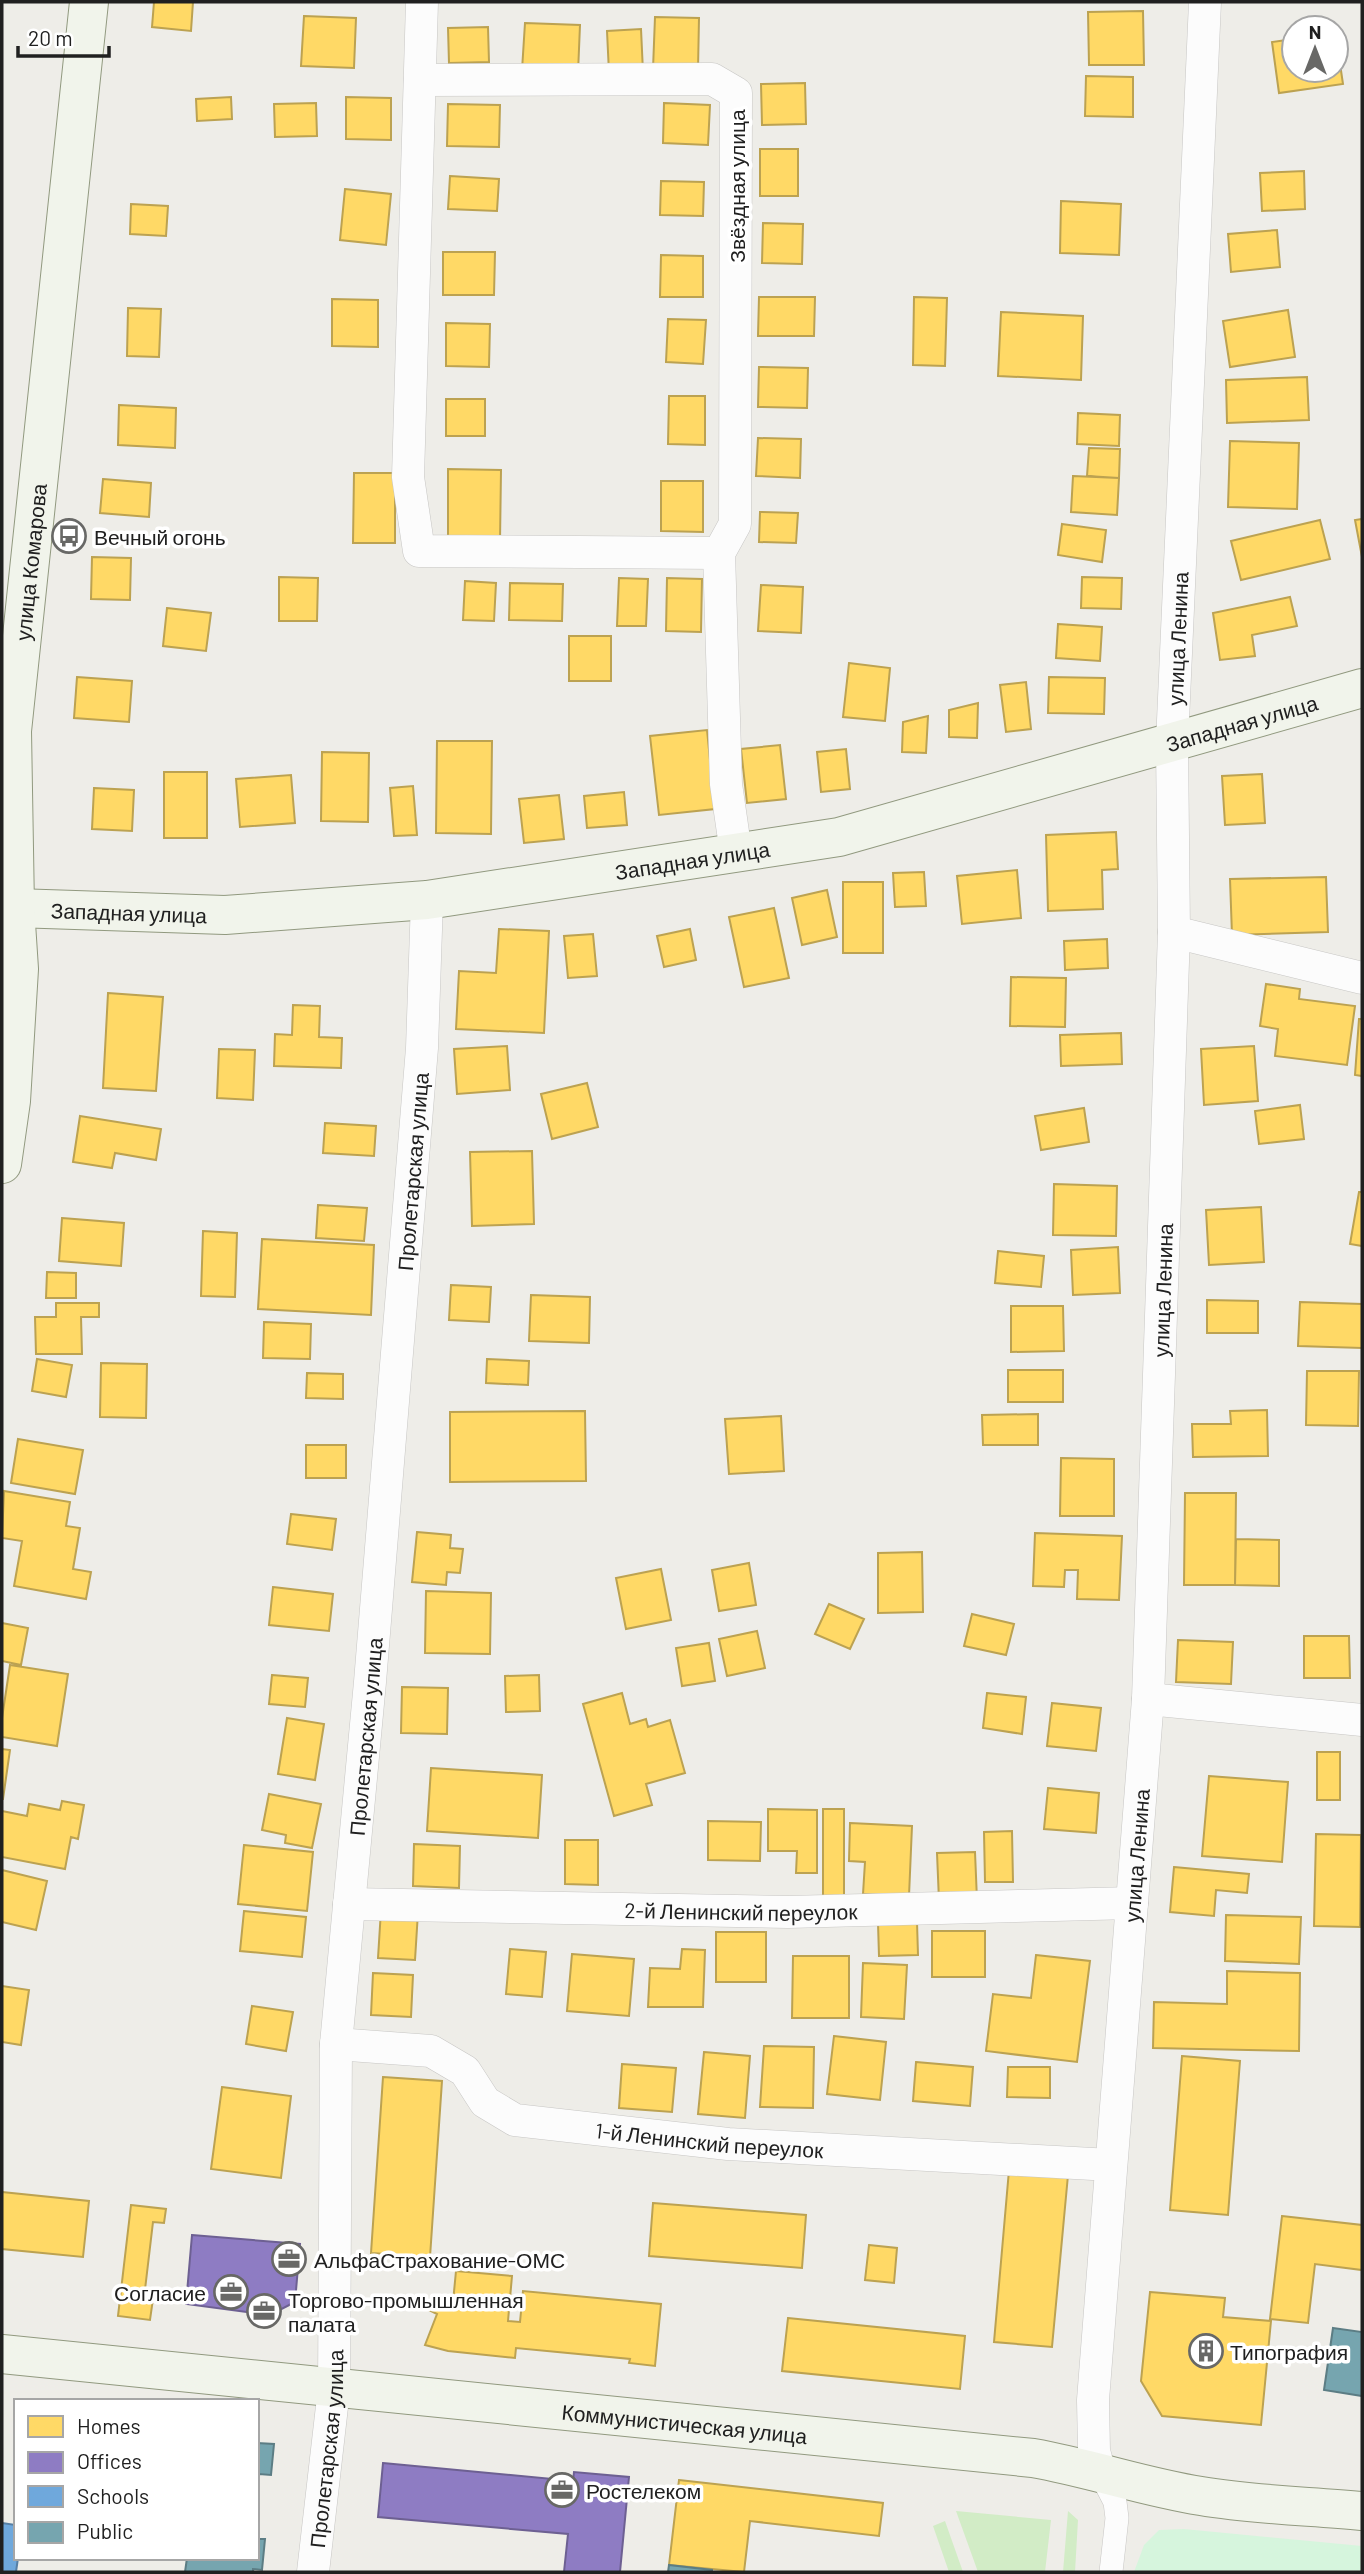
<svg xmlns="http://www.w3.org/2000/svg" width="1364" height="2574" viewBox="0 0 1364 2574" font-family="Barlow,sans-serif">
<rect width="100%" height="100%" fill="#eeede8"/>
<path fill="#d2ecc6" d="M956,2511L1051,2520L1045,2572H978Z
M1068,2511L1078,2520L1075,2572H1063Z
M945,2521L963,2572H949L933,2526Z"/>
<path fill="#d6f5dd" d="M1184,2529L1362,2546V2572H1134L1144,2545L1159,2530Z"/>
<path fill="#ffd966" stroke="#bca251" stroke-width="2" d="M154,2H193L191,31L152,27Z
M1143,11L1144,65H1089L1088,12Z
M304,16L356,18L354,68L301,66Z
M655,17L699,18L698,70L653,69Z
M525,23L580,25L578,73L522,70Z
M488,27L489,62L449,63L448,28Z
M641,29L643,72L609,73L607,31Z
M1336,37L1343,84L1279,93L1272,42L1294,39V70H1336Z
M1086,76L1133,77V117L1085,116Z
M805,83L806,124L762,125L761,84Z
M231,97L232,119L197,121L196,99Z
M346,97L391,98V140L346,139Z
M316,103L317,136L275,137L274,104Z
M664,103L710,105L708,145L663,143Z
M448,104L500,105L499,147L447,146Z
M760,149H798V196H760Z
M1304,171L1305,209L1262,211L1260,173Z
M450,176L499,179L497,211L448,209Z
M661,181L704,182L703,216L660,215Z
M345,189L391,194L386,245L340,240Z
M1061,201L1121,204L1119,255L1060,253Z
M131,204L168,206L166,236L130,234Z
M763,223L803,224L802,264L762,263Z
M1277,230L1280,267L1231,272L1228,234Z
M443,252H495L494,295H443Z
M661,255L703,256V297H660Z
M759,297H815L814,336H758Z
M914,297L947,298L945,366L913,365Z
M332,299L378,300V347L332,346Z
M128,308L161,309L159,357L127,356Z
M1288,310L1295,357L1230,367L1223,321Z
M1001,312L1083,316L1081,380L998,376Z
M668,319L706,320L703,364L666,362Z
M446,323L490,324L489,367L446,366Z
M759,367L808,368L807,408L758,407Z
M1307,377L1309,420L1227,423L1226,380Z
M669,396H705V445L668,444Z
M446,399H485V436H446Z
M119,405L176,408L175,448L118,445Z
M1078,413L1120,415L1119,446L1077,444Z
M758,438L801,439L800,478L756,476Z
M1230,441L1299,443L1297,509L1228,507Z
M1089,448L1120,449L1119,478L1087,476Z
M448,469L501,470L500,541L448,540Z
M354,473H395V543H353Z
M1073,476L1119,478L1117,515L1071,512Z
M103,479L151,483L149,517L100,513Z
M661,481H703V532L661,531Z
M760,512L798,513L796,543L759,542Z
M1362,519V557L1355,520Z
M1320,520L1330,559L1241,580L1231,541Z
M1062,524L1106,530L1102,562L1058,555Z
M92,557L131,558L130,600L91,599Z
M279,577L318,578L317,621H279Z
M1082,577L1122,578L1121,609L1081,608Z
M619,578L648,579L646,626H617Z
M667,578L702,579L701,632L666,631Z
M465,581L496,583L494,621L463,620Z
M510,583L563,584L562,621L509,620Z
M761,585L803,587L801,633L758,631Z
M1290,597L1297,626L1252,635L1255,656L1220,660L1213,613Z
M167,608L211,613L206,651L163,646Z
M1058,624L1102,627L1100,661L1056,658Z
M569,636H611V681H569Z
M849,663L890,668L885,721L843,717Z
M77,677L132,681L129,722L74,718Z
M1049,677L1105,678L1104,714L1048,713Z
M1026,682L1031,729L1006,732L1000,685Z
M978,703L977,738L949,737V710Z
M928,716L926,753L902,752L903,722Z
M707,730L715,809L659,815L650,736Z
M437,741H492L491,834L436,833Z
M780,745L786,799L747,803L741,749Z
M846,749L850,789L821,792L817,752Z
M322,752L369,753L368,822L321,821Z
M164,772H207V838H164Z
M1262,774L1265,823L1225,825L1222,776Z
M291,775L295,823L240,827L236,779Z
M413,786L417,835L394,836L390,788Z
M94,788L134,790L132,831L92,829Z
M624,792L627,825L587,828L584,796Z
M559,795L564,839L524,843L519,799Z
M1116,832L1118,869L1102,870L1103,909L1048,911L1046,835Z
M1017,870L1021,918L962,924L957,876Z
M924,872L926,906L895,907L893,873Z
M1326,877L1328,932L1232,935L1230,879Z
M843,882H883V953H843Z
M827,890L837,937L802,945L792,898Z
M774,908L789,978L744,987L729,917Z
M499,929L549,931L544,1033L456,1029L459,971L496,973Z
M690,929L696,960L664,967L657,936Z
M593,934L597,976L568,978L564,936Z
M1107,939L1108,968L1065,970L1064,941Z
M1011,977L1066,978L1065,1027L1010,1026Z
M1266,984L1300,989L1299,999L1355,1006L1347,1065L1275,1056L1278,1029L1260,1026Z
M108,993L163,997L156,1091L103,1088Z
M293,1005L320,1006L319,1037L342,1038L341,1068L274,1066L275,1034L292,1035Z
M1359,1019H1362V1076L1355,1075Z
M1121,1033L1122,1064L1061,1066L1060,1035Z
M507,1046L510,1090L457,1094L454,1049Z
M1254,1046L1258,1101L1204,1105L1201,1049Z
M219,1049L255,1050L253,1100L217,1098Z
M587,1083L598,1127L552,1139L541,1094Z
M1300,1105L1304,1139L1259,1144L1255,1111Z
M1084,1108L1089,1142L1041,1150L1035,1116Z
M80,1116L161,1129L156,1160L115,1153L112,1168L73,1162Z
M325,1123L376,1126L374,1156L323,1153Z
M532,1151L534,1224L472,1226L470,1152Z
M1054,1184L1117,1186L1116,1236L1053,1235Z
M1359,1192H1362V1246L1350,1244Z
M318,1205L367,1208L364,1241L316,1238Z
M1261,1207L1264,1262L1209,1265L1206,1210Z
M62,1218L124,1223L121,1266L59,1261Z
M203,1231L237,1233L235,1297L201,1296Z
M262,1239L374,1245L371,1315L258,1309Z
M1118,1247L1120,1293L1073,1295L1071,1250Z
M998,1251L1044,1256L1041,1287L995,1283Z
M47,1272L76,1273V1298H46Z
M451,1285L491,1287L489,1322L449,1320Z
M531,1295L590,1297L589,1343L529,1341Z
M1207,1300L1258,1301V1333H1207Z
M1300,1302L1362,1304V1348L1298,1346Z
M56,1303H99V1317H81L82,1354H36L35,1317H56Z
M1011,1306H1063L1064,1351L1011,1352Z
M264,1322L311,1324L310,1359L263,1358Z
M37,1359L72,1365L66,1397L32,1391Z
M487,1359L529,1361L528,1385L486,1383Z
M101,1363L147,1364L146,1418L100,1417Z
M1008,1370H1063V1402H1008Z
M1307,1371H1359L1358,1426L1306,1425Z
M307,1373L343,1374V1399L306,1398Z
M1267,1410L1268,1456L1193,1457L1192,1424H1231L1230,1411Z
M585,1411L586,1481L450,1482V1412Z
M1038,1414V1445H983L982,1415Z
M781,1416L784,1471L729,1474L725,1419Z
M18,1439L83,1450L75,1494L11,1483Z
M306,1445H346V1478H306Z
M1061,1458L1114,1459V1516H1060Z
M4,1491L70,1502L66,1526L80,1528L73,1569L91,1572L86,1599L14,1586L22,1541L2,1538Z
M1185,1493H1236L1235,1585H1184Z
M291,1514L336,1519L332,1550L287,1544Z
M417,1532L451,1535L450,1548L463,1549L460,1573L447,1572L446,1585L412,1582Z
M1035,1533L1122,1536L1119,1600L1077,1599L1078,1570H1065L1064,1587L1033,1586Z
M1236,1539L1279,1540V1586L1235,1585Z
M922,1552L923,1612L878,1613V1553Z
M749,1563L756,1605L719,1611L712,1570Z
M661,1569L671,1620L626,1629L616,1578Z
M273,1587L333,1594L329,1631L269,1625Z
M426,1591L491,1593L490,1654L425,1653Z
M829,1604L864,1619L850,1649L815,1634Z
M972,1614L1014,1624L1006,1655L964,1646Z
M2,1623L28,1628L21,1665L2,1661Z
M757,1631L765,1668L727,1676L719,1639Z
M1304,1636H1349L1350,1678H1304Z
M1178,1640L1233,1642L1231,1684L1176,1682Z
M709,1643L715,1681L682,1686L676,1648Z
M10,1665L68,1674L57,1746L2,1737V1718Z
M272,1675L308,1678L305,1707L269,1704Z
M539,1675L540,1711L506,1712L505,1676Z
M402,1687L448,1688L447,1734L401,1733Z
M622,1693L630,1724L646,1719L648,1727L670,1720L685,1773L646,1784L652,1805L614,1816L583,1704Z
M987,1693L1026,1697L1022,1734L983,1728Z
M1052,1703L1101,1708L1096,1751L1047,1746Z
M287,1718L324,1724L315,1780L278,1774Z
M2,1749L10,1750L3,1799H2Z
M1317,1752H1340V1800H1317Z
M431,1768L542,1775L538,1838L427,1831Z
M1209,1776L1288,1782L1282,1862L1202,1856Z
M1048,1788L1099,1793L1096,1833L1044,1829Z
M269,1794L321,1804L312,1848L285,1843L286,1835L262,1830Z
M62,1801L84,1805L78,1839L71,1837L65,1869L2,1857V1811L27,1816L29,1804L60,1810Z
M768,1809L817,1810V1873H796L797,1851H768Z
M823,1809H844V1896H823Z
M708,1821L761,1822L760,1861L708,1860Z
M850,1823L912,1826L909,1896L863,1894L865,1862L849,1861Z
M1012,1831L1013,1882H985L984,1832Z
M1316,1834L1361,1835L1360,1927L1314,1926Z
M565,1840H598V1885L565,1884Z
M414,1844L460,1846L459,1888L413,1886Z
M244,1845L313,1852L307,1911L238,1904Z
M975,1852L977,1900L939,1901L937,1853Z
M1174,1867L1249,1874L1247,1893L1216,1890L1214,1916L1170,1912Z
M2,1870L47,1881L36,1930L2,1922Z
M381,1910L418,1912L415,1960L378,1958Z
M244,1911L306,1917L302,1957L240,1951Z
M1226,1915L1301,1917L1299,1964L1225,1961Z
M917,1922L918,1955L879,1956L878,1923Z
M932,1931H985V1977H932Z
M716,1932H766V1982H716Z
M510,1949L546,1952L542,1997L506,1994Z
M682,1949L705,1950L703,2007H648L650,1968L680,1969Z
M572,1954L634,1959L629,2016L567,2011Z
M1036,1955L1090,1961L1077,2062L986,2051L993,1994L1031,1998Z
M793,1956H849V2018H792Z
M863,1963L907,1965L904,2019L861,2017Z
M1227,1971L1300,1973L1299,2051L1153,2048L1154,2002L1227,2004Z
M373,1973L413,1975L411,2017L371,2015Z
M2,1986L29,1990L21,2045L2,2042Z
M252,2006L293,2012L286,2051L246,2044Z
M834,2036L886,2042L880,2100L827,2094Z
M764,2046L814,2047L813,2108L760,2107Z
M704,2052L750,2056L745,2118L698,2114Z
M1182,2056L1240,2061L1228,2215L1170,2210Z
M916,2062L973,2067L970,2106L913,2101Z
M622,2064L676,2068L672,2112L619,2108Z
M1008,2067H1050V2098L1007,2097Z
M383,2077L442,2081L430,2257L371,2253Z
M222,2087L291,2096L281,2178L211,2169Z
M1009,2170L1068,2175L1052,2347L994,2342Z
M2,2192L89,2201L83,2257L2,2249Z
M653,2203L806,2215L802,2268L649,2256Z
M131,2205L166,2209L164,2223L153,2222L144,2298L153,2299L150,2320L118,2316Z
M1282,2216L1362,2225V2270L1315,2264L1308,2323L1270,2319Z
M869,2245L897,2248L894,2283L865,2280Z
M456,2271L512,2276L508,2321L520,2322L523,2291L661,2304L655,2366L629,2363L630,2359L516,2348L515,2358L448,2351L425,2345L437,2314L427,2309L431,2299L453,2302Z
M1150,2292L1225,2298L1223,2317L1271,2321L1261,2425L1162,2416L1141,2381Z
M788,2318L965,2336L960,2389L782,2371Z
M679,2480L883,2503L879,2536L750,2521L744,2572L669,2565Z"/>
<path fill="#8e7cc3" stroke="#6d6092" stroke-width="2" d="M192,2235L300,2244L295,2302L270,2315L186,2304Z
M383,2463L573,2481L574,2472L629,2477L620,2572H564L568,2534L378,2517Z"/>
<path fill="#6fa8dc" stroke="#577fa4" stroke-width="2" d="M2,2523L16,2525V2558H18L16,2572H2Z"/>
<path fill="#76a5af" stroke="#5c7d84" stroke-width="2" d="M1333,2328L1362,2332V2396L1324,2390Z
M257,2443L274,2444L271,2475L259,2474L257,2501Z
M257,2539H265L262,2570L253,2569V2572H185L187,2558H257Z
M669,2565L712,2570V2572H668Z"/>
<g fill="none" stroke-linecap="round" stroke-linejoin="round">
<g stroke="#c7c6c4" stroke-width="24">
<path id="pedestrian" d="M1100,2473L1115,2502L1117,2518L1111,2572"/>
</g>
<g stroke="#c7c6c4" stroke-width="33">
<g id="minor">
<path d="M422,2L408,477L419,551L719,553"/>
<path d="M420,80L712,79L736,93L735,524L719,553L726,784L736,853"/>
<path d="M1174,932L1362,978"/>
<path d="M1148,1699L1362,1720"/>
<path id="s1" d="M349,1904L788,1912L1132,1903"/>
<path id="s2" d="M336,2044L431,2051L465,2071L485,2102L515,2120L728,2144L1111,2165"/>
<path id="s3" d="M1100,2473L1094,2451L1093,2400L1148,1699L1174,932L1172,743L1205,2"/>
<path id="s4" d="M313,2572L334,2389L336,2044L370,1682L422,1048L427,900"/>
</g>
</g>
<g stroke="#91997f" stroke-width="40">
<g id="secondary">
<path id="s5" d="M15,908L225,915L427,900L839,837L1362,688"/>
<path id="s6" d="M2,1164L11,1101L19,969L15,908L12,731L89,2"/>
<path id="s7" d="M2,2354L1033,2458C1090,2468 1144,2487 1201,2496C1254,2505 1309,2506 1362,2511"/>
</g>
</g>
<use href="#pedestrian" stroke="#fcfcfc" stroke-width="23"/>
<use href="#minor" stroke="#fcfcfc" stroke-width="32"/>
<use href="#secondary" stroke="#f1f4eb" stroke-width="38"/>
</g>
<defs>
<g id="bus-ring" transform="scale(1.75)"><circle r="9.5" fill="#fff" stroke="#686866" stroke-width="1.5"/><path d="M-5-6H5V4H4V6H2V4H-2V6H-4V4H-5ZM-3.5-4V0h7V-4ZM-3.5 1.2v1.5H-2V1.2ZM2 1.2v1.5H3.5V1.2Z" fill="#686866"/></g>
<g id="office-ring" transform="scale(1.75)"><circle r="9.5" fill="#fff" stroke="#686866" stroke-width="1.5"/><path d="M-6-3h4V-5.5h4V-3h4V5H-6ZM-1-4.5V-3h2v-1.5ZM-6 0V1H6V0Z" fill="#686866"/></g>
<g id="building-ring" transform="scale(1.75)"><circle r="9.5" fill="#fff" stroke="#686866" stroke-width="1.5"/><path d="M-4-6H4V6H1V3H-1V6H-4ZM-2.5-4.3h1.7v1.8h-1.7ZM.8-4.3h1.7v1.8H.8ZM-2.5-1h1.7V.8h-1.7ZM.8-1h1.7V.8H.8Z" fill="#686866"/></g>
</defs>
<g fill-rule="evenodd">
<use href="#bus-ring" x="69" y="536"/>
<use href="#office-ring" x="289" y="2259"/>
<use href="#office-ring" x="231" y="2292"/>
<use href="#office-ring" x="264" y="2311"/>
<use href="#building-ring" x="1206" y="2351"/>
<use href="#office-ring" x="562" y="2490"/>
</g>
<g text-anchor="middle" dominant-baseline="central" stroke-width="7" stroke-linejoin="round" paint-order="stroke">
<g font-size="21" fill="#202020" stroke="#fff">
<text transform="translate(736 186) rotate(-90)">Звёздная улица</text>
<text stroke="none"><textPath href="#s6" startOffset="604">улица Комарова</textPath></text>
<text stroke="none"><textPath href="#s3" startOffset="1838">улица Ленина</textPath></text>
<text stroke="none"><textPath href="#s5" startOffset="1248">Западная улица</textPath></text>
<text stroke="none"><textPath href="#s5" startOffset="681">Западная улица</textPath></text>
<text stroke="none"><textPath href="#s5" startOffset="114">Западная улица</textPath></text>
<text stroke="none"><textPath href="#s4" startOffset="1405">Пролетарская улица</textPath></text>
<text stroke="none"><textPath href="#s3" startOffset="1186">улица Ленина</textPath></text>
<text stroke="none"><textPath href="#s4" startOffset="838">Пролетарская улица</textPath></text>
<text stroke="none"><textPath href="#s3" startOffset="620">улица Ленина</textPath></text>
<text stroke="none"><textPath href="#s1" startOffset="392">2-й Ленинский переулок</textPath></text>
<text stroke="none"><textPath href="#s2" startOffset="402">1-й Ленинский переулок</textPath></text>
<text stroke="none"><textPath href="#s7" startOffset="686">Коммунистическая улица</textPath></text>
<text stroke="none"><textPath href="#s4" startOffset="124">Пролетарская улица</textPath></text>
</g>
<g font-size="21" fill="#202020" stroke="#fff" text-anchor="start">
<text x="94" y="536">Вечный огонь</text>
<text x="314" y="2259">АльфаСтрахование-ОМС</text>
<text x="206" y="2292" text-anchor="end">Согласие</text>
<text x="288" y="2299">Торгово-промышленная<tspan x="288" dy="24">палата</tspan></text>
<text x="1230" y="2351">Типография</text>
<text x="586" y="2490">Ростелеком</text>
</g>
</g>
<rect width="1364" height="2574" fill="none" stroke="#202020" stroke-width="7"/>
<rect x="14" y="2399" width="245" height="161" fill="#ffffff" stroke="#a6a6a6" stroke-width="2"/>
<rect x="28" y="2416" width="35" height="21" fill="#ffd966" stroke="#a6a6a6" stroke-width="2"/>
<text x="77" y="2434" font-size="21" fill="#202020">Homes</text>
<rect x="28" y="2452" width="35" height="21" fill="#8e7cc3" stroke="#a6a6a6" stroke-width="2"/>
<text x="77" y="2469" font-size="21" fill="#202020">Offices</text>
<rect x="28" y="2486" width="35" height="21" fill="#6fa8dc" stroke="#a6a6a6" stroke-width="2"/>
<text x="77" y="2504" font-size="21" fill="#202020">Schools</text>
<rect x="28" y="2522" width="35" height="21" fill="#76a5af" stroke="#a6a6a6" stroke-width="2"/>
<text x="77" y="2539" font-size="21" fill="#202020">Public</text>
<g transform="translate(1315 49)"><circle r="33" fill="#ffffff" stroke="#a6a6a6" stroke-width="2"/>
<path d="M0-5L12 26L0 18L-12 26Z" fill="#686866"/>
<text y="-10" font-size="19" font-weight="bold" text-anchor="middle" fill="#202020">N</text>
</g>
<path d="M18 46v10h91v-10" fill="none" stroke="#202020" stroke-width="3.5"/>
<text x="28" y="46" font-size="21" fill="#202020" stroke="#ffffff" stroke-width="5" paint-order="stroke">20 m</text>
</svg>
